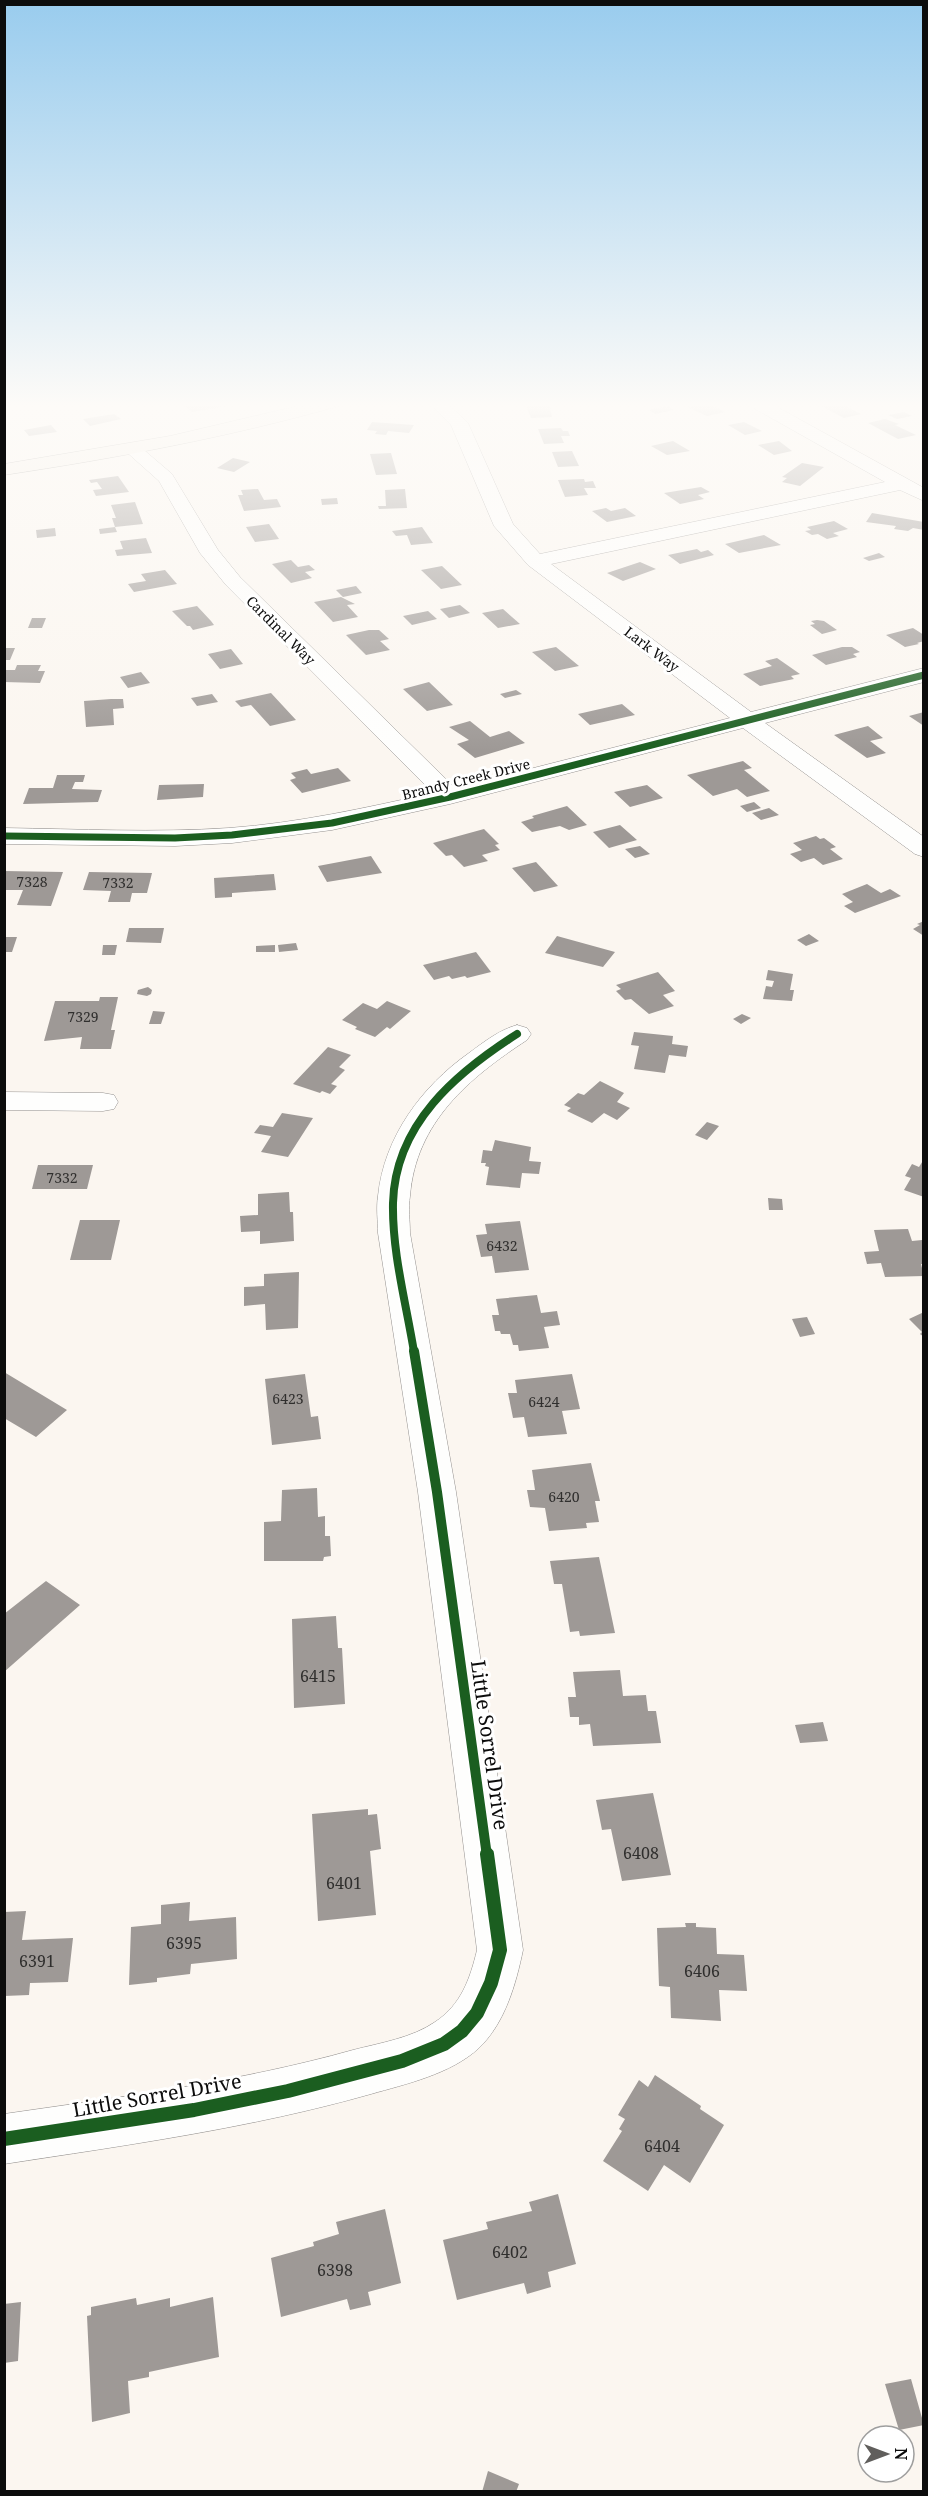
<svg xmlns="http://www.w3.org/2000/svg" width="928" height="2496" viewBox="0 0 928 2496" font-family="'Noto Serif',serif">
<rect width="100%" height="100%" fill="#fbf6f0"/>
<path fill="#9e9996" d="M209,402H222L227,406L192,412L185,406Z
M834,402H847L854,406L847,407L861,414L844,418L815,403Z
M549,403L552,417L531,418L526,405Z
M709,403L725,412L707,416L687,407Z
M668,406L674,410L655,414L649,410Z
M904,412L912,416L897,419L888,415Z
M114,414L121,419L90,426L83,419Z
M885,419L899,424L895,425L916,435L898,439L868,423Z
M372,422L414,425L409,433L388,431L386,435L375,434L377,431L367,430Z
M744,422L762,431L745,435L728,425Z
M51,425L57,432L29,436L24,430Z
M561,428L563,431H568L570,436H561L564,443L544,444L538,429Z
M673,441L690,451L667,455L651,446Z
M779,441L792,451L774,455L758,445Z
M572,451L579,466L558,467L552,452Z
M391,453L397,474L376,475L370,454Z
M233,458L250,462L234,472L217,468Z
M802,463L824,467L800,486L782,482L787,478L782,477Z
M118,476L129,492L96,496L93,490L102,489L97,482L91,483L89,480Z
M584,479L585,482L593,481L596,488H584L588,495L565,497L558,480Z
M701,487L710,492L698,495L704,499L680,504L664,493Z
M258,489L264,500L277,499L281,507L244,511L238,495H243L241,490Z
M405,489L407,508L379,509L378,506H386L385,490Z
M337,498L338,504L322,505L321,499Z
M135,502L143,524L115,527L112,518H116L111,505Z
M606,508L611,511L625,508L636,516L607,522L592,511Z
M872,513L924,522V530L913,528L908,531L894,529L896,526L866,522Z
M834,521L848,529L833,533L839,536L827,539L818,534L812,535L805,531L811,530L807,527Z
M269,524L279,539L255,542L246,527Z
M115,527L117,532L100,534L99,529Z
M422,527L433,543L411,545L407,535L396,536L392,531Z
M55,528L56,536L37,538L36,530Z
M764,535L781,545L739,553L725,544Z
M146,538L152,553L117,556L115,550L123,549L120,541Z
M697,549L701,552L708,550L714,555L680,564L668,555Z
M879,553L885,557L869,561L863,558Z
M291,560L298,567L309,565L315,570L305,572L312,578L291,583L272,564Z
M640,562L656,569L623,581L607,573Z
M442,566L462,585L441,589L421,570Z
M165,570L177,584L134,592L128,584L146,581L141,574Z
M356,586L362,593L343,597L336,590Z
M341,597L355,604L347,605L358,617L333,622L314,602Z
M460,605L470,613L449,618L440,609Z
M197,606L211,621L214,625L193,630L190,626H187L172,611Z
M503,609L520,624L498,628L482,613Z
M428,611L437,619L412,625L403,616Z
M32,618H46L42,628H28Z
M817,620L824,621L837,630L822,634L810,625L815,624L811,621Z
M913,628L924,635V641L917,643L919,644L905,647L886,635Z
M369,630H379L389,639L380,641L390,650L366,655L346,635Z
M556,647L579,666L555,671L532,652Z
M842,647H852L860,652L853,654L857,657L826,665L812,655Z
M4,648H15L10,660H4Z
M231,649L243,664L220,669L208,654Z
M777,658L800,674L791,676L794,679L760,686L743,674L772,666L765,661Z
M17,665H41L38,671H45L40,683L4,682V670H15Z
M141,672L150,683L128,688L120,677Z
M429,682L453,705L427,711L403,689Z
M516,690L522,694L505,698L500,694Z
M271,693L296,720L270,726L251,705L241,707L235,701Z
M212,694L218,702L197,706L191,698Z
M111,699H123L124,708L113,709L114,725L86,727L84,701Z
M622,704L635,715L590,725L578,714Z
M924,712V726L909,716Z
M470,721L490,737L509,731L525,743L475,758L457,744L469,740L449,727Z
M868,726L883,738L870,741L886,753L867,758L834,735Z
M743,761L752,768L744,770L770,791L747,797L737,789L713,796L687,775Z
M338,768L351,781L302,793L290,780L296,778L291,773L307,769L311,774Z
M57,775H85L83,782H75L72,789L102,790L98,802L23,804L29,788H53Z
M204,784L203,797L157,800L159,785Z
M647,785L663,798L630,807L614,792Z
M754,802L761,808L747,812L740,806Z
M567,806L587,825L569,830L560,826L532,832L521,822L534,818L532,816Z
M769,808L779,815L761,820L752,813Z
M620,825L637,840L609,848L593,832Z
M484,829L499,844L495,845L500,850L482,855L488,861L464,867L452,855L446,856L433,843Z
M816,836L820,839L824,838L836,847L830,849L843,859L823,865L814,858L801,862L790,854L802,850L793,843Z
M640,846L650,854L635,858L625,849Z
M371,856L382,873L327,882L318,866Z
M536,862L558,886L534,892L512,868Z
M4,871L63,872L51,906L17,905L23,890H4Z
M89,872L152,873L147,893H132L130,902H108L111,891L83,890Z
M274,874L276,890L232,893V897L215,898L214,878Z
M867,884L881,893L890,889L901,896L855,913L844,906L853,902L842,894Z
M924,921V936L913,929L920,925L917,924Z
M129,928H164L161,943L126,942Z
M809,934L819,941L806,946L797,940Z
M557,936L615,952L603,967L545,953Z
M4,937H17L12,952H4Z
M296,943L298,950L279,952L278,945Z
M103,945H117L115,955H102Z
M275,945V952H256V946Z
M476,952L491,972L467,978L465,976L452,979L449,976L434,980L423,965Z
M768,970L793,974L790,990H794L792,1001L763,999L766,986L772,987L774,981L766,980Z
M658,972L675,991L663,995L674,1006L649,1014L631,999L625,1000L616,991L621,989L616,985Z
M148,987L152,990L151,994L147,996L137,994L138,990Z
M100,997H118L111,1030H115L111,1049H80L82,1037L44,1041L55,1001H99Z
M387,1001L411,1011L390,1029L387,1027L375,1037L355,1029L357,1027L342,1020L363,1003L377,1009Z
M153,1011L165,1012L161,1024H149Z
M742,1014L751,1018L741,1024L733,1019Z
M634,1032L673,1036L672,1044L688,1046L686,1057L669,1055L665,1073L634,1069L639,1046L631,1045Z
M328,1047L351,1055L339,1067L345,1070L331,1084L337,1086L330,1094L322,1091L320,1093L293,1084Z
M600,1081L624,1093L617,1102L630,1108L617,1120L604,1113L592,1123L567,1111L571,1108L564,1105L578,1093L584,1095Z
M282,1113L313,1118L288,1157L261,1152L271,1136L254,1133L260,1125L273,1127Z
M707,1122L719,1126L707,1140L695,1135Z
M495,1140L531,1147L529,1161L541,1162L539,1174L522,1173L520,1188L486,1185L489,1167L485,1166L486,1163H481L483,1150L492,1151Z
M924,1159V1197L904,1190L911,1178L905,1176L912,1164L919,1167Z
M38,1165H93L87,1189H32Z
M289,1192L290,1212H293L294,1241L260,1244V1231L241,1232L240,1216L258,1215V1194Z
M768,1198L782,1199L783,1210H769Z
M80,1220H120L111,1260H70Z
M520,1221L529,1270L495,1273L492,1256L481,1257L476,1235L487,1234L485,1224Z
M908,1229L912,1241L922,1240L924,1245V1264H921L924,1276L885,1277L881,1263L867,1264L864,1252L879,1251L874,1230Z
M299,1272L298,1328L266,1330L265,1304L244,1306V1287L264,1286V1274Z
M537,1295L541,1313L557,1311L560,1325L544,1327L549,1348L519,1351L518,1345H513L510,1334H501L500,1331H495L492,1315H499L496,1299Z
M924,1312V1337L920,1334L922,1332L909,1319Z
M807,1317L815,1334L800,1337L792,1319Z
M4,1372L67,1410L36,1437L4,1418Z
M305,1374L311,1417L318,1416L321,1439L272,1445L265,1379Z
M572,1374L580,1409L562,1411L567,1434L528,1437L524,1417L513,1418L508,1393H517L515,1380Z
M591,1463L600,1501H595L599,1522L586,1523L587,1528L549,1531L545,1508L530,1507L527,1490H535L532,1470Z
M317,1488L318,1517L325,1516V1536H330L331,1556L324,1557L323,1561H264V1522L281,1521L282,1490Z
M599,1557L615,1633L580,1636L579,1631L570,1632L562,1584H554L550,1561Z
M46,1581L80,1605L4,1672V1614Z
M336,1616L338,1648H342L345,1704L294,1708L292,1619Z
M620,1670L623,1696L646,1695L648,1711H656L661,1743L593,1746L590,1724L579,1725V1717H570L568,1697H576L573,1672Z
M823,1722L828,1741L800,1743L795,1725Z
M653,1793L671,1875L622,1881L611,1829L602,1830L596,1800Z
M368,1809V1815L377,1814L381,1849L370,1851L376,1915L318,1921L312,1814Z
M190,1902L189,1921L236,1917L237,1959L191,1964L190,1974L157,1978V1982L129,1985L131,1927L161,1924V1905Z
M26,1911L22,1940L73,1938L68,1982L30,1983L29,1995L4,1996V1912Z
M685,1923H696V1927L716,1928L717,1954L744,1955L747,1991L719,1990L721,2021L671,2018L670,1987L659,1986L657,1928L686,1927Z
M655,2075L701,2106L700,2109L724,2125L690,2183L664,2165L648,2191L603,2161L622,2131L619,2129L625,2119L618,2115L639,2080L648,2087Z
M558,2194L576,2264L548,2272L551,2287L527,2294L524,2283L457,2300L443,2240L488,2229L486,2222L532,2211L529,2202Z
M385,2209L401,2283L368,2292L371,2305L350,2310L347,2299L281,2317L271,2258L314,2246L313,2242L339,2234L336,2222Z
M213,2297L219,2357L149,2372V2377L128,2381L130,2413L92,2422L87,2316L91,2315V2307L136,2298L137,2305L170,2298V2307Z
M21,2302L18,2361L4,2363V2304Z
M911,2379L924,2425L899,2430L885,2384Z
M488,2471L519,2484L516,2492H482Z"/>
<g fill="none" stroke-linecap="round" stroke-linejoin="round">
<g stroke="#94918f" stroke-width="1">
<path id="minor" d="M428,402H446L468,423L513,524L540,554L885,482L750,406L748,402H768L924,488V501L900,490L551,564L751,712L924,668V682L765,723L924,837V857L915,854L743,728L450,804L332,830L232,843L175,846L4,844V828C79,829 155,833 229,828C298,823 365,808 433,793L226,585L200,553L159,481L122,448L125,444H137L172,474L218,550L240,577L455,788L730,718L528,565L494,526L451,425Z
M517,1025L527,1028L531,1034L527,1040C469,1078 416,1122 410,1196C408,1208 410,1221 410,1233L456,1492L523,1950C516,1984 505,2023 479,2048C451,2074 406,2084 371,2094C251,2128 128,2145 4,2164V2114C121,2097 239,2082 353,2050C380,2043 412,2038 435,2022C461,2005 470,1979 477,1950L418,1492L378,1233C378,1221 376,1208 378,1196C384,1137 422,1086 469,1053C484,1042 499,1030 517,1025Z
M4,1092L103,1093L114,1095L118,1102L114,1109L103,1111L4,1110Z"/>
</g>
<g stroke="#8a8885" stroke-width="1">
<path id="secondary" d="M315,402H341L339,406C229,437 117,458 4,475V464L170,436Z"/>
</g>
<use href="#minor" fill="#fefefd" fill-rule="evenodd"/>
<use href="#secondary" fill="#f5f0e8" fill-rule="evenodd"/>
<g stroke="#fff" stroke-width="10">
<path id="cycleway-far3" d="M4,836L175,838L232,835L332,823L450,797L924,675"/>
</g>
<g stroke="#fff" stroke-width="12">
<path id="cycleway-far2" d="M414,1352C406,1303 392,1252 393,1203C395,1124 456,1073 517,1034"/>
</g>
<g stroke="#fff" stroke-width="14">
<path id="cycleway-far1" d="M414,1351L437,1492L487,1856"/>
</g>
<g stroke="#fff" stroke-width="17">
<path id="cycleway" d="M4,2139L194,2110L288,2091L402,2061L444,2044L462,2031L477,2013L491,1983L500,1950L487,1854"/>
</g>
<use href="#cycleway-far3" stroke="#1b5e20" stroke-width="7"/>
<use href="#cycleway-far2" stroke="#1b5e20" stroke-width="8"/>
<use href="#cycleway-far1" stroke="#1b5e20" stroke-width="10"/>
<use href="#cycleway" stroke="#1b5e20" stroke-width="14"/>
</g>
<linearGradient id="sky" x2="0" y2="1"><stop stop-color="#9ce"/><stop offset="0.54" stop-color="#fdfbf8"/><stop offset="1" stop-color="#fdfbf8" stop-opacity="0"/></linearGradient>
<rect width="928" height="751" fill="url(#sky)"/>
<g text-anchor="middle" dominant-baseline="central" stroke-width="6" stroke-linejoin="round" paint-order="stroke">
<g font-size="14" fill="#0c0c0c" stroke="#fff">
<text transform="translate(281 630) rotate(45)">Cardinal Way</text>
<text transform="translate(652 649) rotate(37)">Lark Way</text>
<text transform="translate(466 779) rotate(-14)">Brandy Creek Drive</text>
</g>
<g font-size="14" fill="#302f2e">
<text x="32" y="881">7328</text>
<text x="118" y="882">7332</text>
<text x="83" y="1016">7329</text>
<text x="62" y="1177">7332</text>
<text x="502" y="1245">6432</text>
<text x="288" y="1398">6423</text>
<text x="544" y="1401">6424</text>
<text x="564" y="1496">6420</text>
</g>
<g font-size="16" fill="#302f2e">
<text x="318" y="1676">6415</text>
<text x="641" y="1853">6408</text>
<text x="344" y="1883">6401</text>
<text x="184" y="1943">6395</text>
<text x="37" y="1961">6391</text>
<text x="702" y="1971">6406</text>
<text x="662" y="2146">6404</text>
<text x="510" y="2252">6402</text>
<text x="335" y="2270">6398</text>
</g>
<g font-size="20" fill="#0c0c0c" stroke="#fff">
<text transform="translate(490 1745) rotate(82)">Little Sorrel Drive</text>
<text transform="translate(157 2095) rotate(-10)">Little Sorrel Drive</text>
</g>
</g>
<rect width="928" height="2496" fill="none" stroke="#0c0c0c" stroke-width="12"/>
<g transform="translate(886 2454) rotate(90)"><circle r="28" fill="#ffffff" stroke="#9e9e9e" stroke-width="1.5"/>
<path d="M0-4.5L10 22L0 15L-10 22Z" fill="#605e5c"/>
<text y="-9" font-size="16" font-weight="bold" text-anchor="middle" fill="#0c0c0c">N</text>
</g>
</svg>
